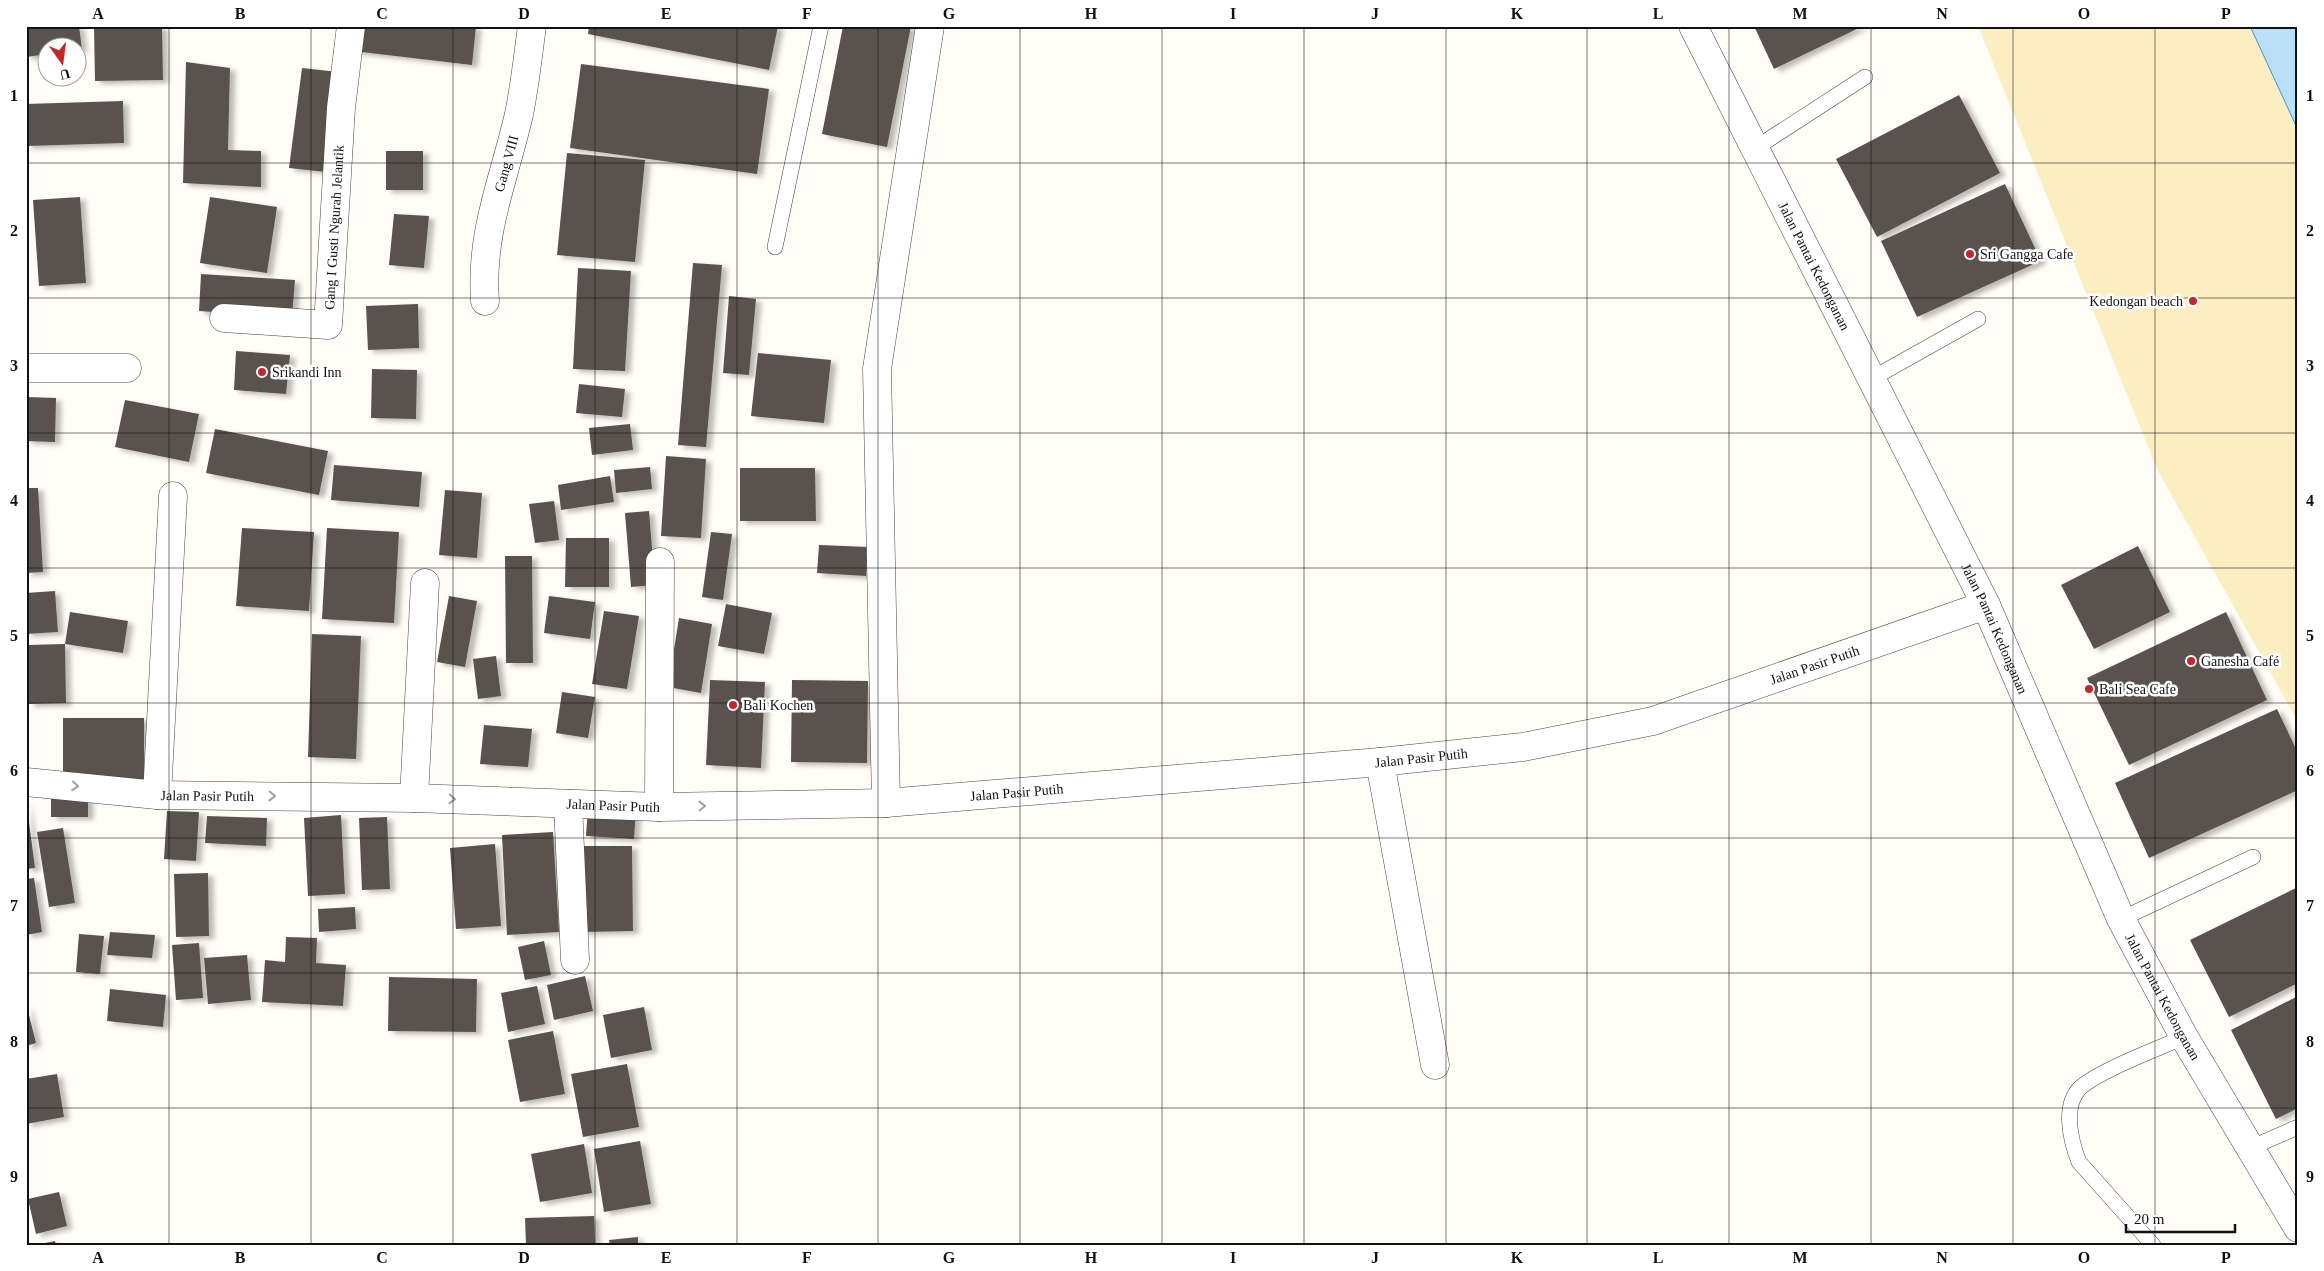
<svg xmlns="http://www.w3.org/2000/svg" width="2324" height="1271" viewBox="0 0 2324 1271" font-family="Georgia,serif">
<defs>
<filter id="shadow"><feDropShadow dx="5.5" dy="3" stdDeviation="2.5" flood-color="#0004"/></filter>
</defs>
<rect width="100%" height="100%" fill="#fffdf5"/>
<path fill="#fbeec1" d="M1978,26H2250L2298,130V722L2158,471Z"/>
<path fill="#b9e0f7" stroke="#3f96cf" d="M2250,26H2298V130Z"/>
<path fill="#5a524d" filter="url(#shadow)" d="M26,26H79L82,50L78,51V48H48V54L26,57Z
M94,26H162L163,80L95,81Z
M356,26H476L472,65L353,51Z
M589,26H778L769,70L588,34Z
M843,26H911L887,147L822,134Z
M1754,26H1863L1774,69Z
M186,62L230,68L228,150L261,151V187L183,183Z
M581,64L769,89L757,174L570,148Z
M302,68L338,72L326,172L289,168Z
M1959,95L2000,173L1877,237L1836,159Z
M123,101L124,143L26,146V104Z
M386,151H423V190H386Z
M567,153L645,160L635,262L557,255Z
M2005,184L2041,261L1917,317L1881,241Z
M80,197L86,283L39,286L33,200Z
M210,197L277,207L267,273L200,263Z
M394,214L429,216L424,268L389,265Z
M693,263L722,265L706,447L678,445Z
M578,268L631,271L625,371L573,369Z
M201,274L295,280L292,317L199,311Z
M729,296L756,299L749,375L723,373Z
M418,304L419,348L368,350L366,306Z
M236,351L290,355L286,394L234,390Z
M758,353L831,360L824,423L751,416Z
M372,369L417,370L416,419L371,418Z
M579,384L625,389L622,417L576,413Z
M26,397L56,398L55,442L26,441Z
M125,400L199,414L189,462L115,447Z
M630,424L633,450L592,455L589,428Z
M215,429L328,451L319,495L206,473Z
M666,456L706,459L701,538L661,536Z
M334,465L422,472L419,507L331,500Z
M650,467L652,489L616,493L614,470Z
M740,468H815L816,521H740Z
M610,476L614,502L561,510L558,485Z
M26,488H38L43,572L26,573Z
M445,490L482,493L477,558L439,555Z
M554,501L559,540L535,543L529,504Z
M649,511L655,585L631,587L625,513Z
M242,528L314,532L309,611L236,606Z
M327,528L399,532L394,623L322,619Z
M711,532L732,534L723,600L702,597Z
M566,538H609V587H565Z
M819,545L868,547L866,576L817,573Z
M2138,546L2170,612L2094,649L2061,585Z
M505,556H532L533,663H506Z
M55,591L58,632L26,634V593Z
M449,596L477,601L465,667L437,662Z
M549,596L595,602L590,639L544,633Z
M726,604L772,613L764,654L718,646Z
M604,611L639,616L627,689L592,684Z
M70,612L128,621L123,653L65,644L66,703L29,704L28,645L65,644Z
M2226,612L2267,700L2129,765L2087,678Z
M679,618L712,624L701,693L668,687Z
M312,634L361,636L356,759L308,757Z
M496,656L501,696L478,699L473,659Z
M710,680L765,682L761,768L706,765Z
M792,680L868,681L867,763L791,762Z
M562,692L595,697L588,738L556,733Z
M2277,709L2298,753V790L2149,858L2115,783Z
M63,718H144V779H63Z
M484,725L532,729L528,767L480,764Z
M51,794H88V817H51Z
M26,799L35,868L26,869Z
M588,807L636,810L634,839L586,836Z
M167,811L199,812L196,861L164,859Z
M341,815L345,894L308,896L304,818Z
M207,816L267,818L266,846L205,843Z
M387,817L390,889L362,890L359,818Z
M63,828L75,903L49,907L37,832Z
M553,832L559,932L507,935L502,835Z
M495,844L501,926L456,929L450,848Z
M581,846H632L633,931L582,932Z
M208,873L209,936L176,937L174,874Z
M34,878L42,932L26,935V879Z
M2298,887V983L2229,1017L2190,940Z
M355,907L356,929L319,932L318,909Z
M110,932L155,935L152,958L107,955Z
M79,934L104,936L100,974L76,972Z
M286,937L317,938L316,963L346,965L343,1006L262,1002L265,960L285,962Z
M544,941L551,975L525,980L518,947Z
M199,943L203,998L176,1000L172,945Z
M247,955L251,1000L208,1004L204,958Z
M585,976L593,1011L554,1020L547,985Z
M389,977L477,979L476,1032L388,1031Z
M537,986L545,1024L508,1032L501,993Z
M110,989L166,995L163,1027L107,1021Z
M2298,996V1108L2276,1119L2231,1030Z
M26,1003L36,1043L26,1046Z
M644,1007L652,1050L611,1058L603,1015Z
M553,1031L565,1094L520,1102L508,1040Z
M627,1064L639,1127L583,1137L571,1074Z
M57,1074L64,1117L26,1124V1079Z
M640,1141L651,1204L604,1212L594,1149Z
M584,1144L592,1193L540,1202L531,1154Z
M59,1192L67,1226L36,1234L28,1199Z
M594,1216L595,1245H526L525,1218Z
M638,1237V1245H610L609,1240Z
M55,1241L56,1245H40V1244Z"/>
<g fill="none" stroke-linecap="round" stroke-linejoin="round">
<g stroke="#444" stroke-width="16">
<path id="lane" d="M1754,149L1865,77
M775,247L821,26
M1871,379L1978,319
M2121,919L2253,857
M2250,1148L2298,1127
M2153,1245L2079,1162C2071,1142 2062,1106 2080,1088C2100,1070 2158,1049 2184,1037"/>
</g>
<g stroke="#444" stroke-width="29">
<g id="street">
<path id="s1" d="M1693,26L1986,605L2121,919L2184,1037L2298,1228"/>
<path id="s2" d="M485,301C480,232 504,180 519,114C525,85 528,55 532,26"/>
<path id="s3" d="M224,318L328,325L341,108L351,26"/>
<path d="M26,368H127"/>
<path d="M1380,762L1435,1065"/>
<path id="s4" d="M26,782L157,795L414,798L659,807L886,803L1380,762L1523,747L1653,721L1986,605"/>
<path d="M157,795L173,496"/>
<path d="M414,798L425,583"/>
<path d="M886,803L877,369L930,26"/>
<path d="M568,804L575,960"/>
<path d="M659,807L660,562"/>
</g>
</g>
<use href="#lane" stroke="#fff" stroke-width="15"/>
<use href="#street" stroke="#fff" stroke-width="28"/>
</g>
<defs><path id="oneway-chevron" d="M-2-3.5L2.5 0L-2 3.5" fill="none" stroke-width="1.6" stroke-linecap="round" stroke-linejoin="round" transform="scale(1.25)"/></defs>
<g stroke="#a0a0a0">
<use href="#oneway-chevron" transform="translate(75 786) rotate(6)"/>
<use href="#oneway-chevron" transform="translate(272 796) rotate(1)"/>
<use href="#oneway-chevron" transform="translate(452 799) rotate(2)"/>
<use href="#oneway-chevron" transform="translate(702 806) rotate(-1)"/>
</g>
<path fill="none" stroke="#111" stroke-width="1" stroke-opacity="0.55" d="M169,26V1245M311,26V1245M453,26V1245M595,26V1245M737,26V1245M878,26V1245M1020,26V1245M1162,26V1245M1304,26V1245M1446,26V1245M1587,26V1245M1729,26V1245M1871,26V1245M2013,26V1245M2155,26V1245M26,163H2298M26,298H2298M26,433H2298M26,568H2298M26,703H2298M26,838H2298M26,973H2298M26,1108H2298"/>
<g fill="#c4262e" stroke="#fff" stroke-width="2">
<circle cx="1970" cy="254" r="5"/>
<circle cx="2193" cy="301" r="5"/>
<circle cx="262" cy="372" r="5"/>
<circle cx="2191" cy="661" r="5"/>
<circle cx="2089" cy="689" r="5"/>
<circle cx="733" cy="705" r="5"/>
</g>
<g text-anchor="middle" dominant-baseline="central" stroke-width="5" stroke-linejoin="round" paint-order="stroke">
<g font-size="14" fill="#111" stroke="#fff">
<text stroke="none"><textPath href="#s2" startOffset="140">Gang VIII</textPath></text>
<text stroke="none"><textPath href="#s3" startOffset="202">Gang I Gusti Ngurah Jelantik</textPath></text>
<text stroke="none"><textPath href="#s1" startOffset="269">Jalan Pantai Kedonganan</textPath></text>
<text stroke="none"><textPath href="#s1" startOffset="674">Jalan Pantai Kedonganan</textPath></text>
<text stroke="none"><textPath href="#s4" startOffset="1804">Jalan Pasir Putih</textPath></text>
<text stroke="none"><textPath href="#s4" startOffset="1398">Jalan Pasir Putih</textPath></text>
<text stroke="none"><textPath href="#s4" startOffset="992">Jalan Pasir Putih</textPath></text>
<text stroke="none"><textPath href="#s4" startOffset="182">Jalan Pasir Putih</textPath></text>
<text stroke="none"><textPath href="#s4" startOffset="588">Jalan Pasir Putih</textPath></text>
<text stroke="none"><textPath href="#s1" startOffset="1079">Jalan Pantai Kedonganan</textPath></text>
</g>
<g font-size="14" fill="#111" stroke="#fff" text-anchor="start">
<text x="1980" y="254">Sri Gangga Cafe</text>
<text x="2183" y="301" text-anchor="end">Kedongan beach</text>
<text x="272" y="372">Srikandi Inn</text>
<text x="2201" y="661">Ganesha Café</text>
<text x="2099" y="689">Bali Sea Cafe</text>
<text x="743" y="705">Bali Kochen</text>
</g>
</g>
<rect width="2324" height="1271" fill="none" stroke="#ffffff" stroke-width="55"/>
<g transform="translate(62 62) rotate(166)"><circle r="24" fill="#ffffff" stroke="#a0a0a0"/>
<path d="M0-4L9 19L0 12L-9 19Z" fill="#c4262e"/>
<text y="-8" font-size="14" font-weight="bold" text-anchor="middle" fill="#111111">U</text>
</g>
<path d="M2126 1224v8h109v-8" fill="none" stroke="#111111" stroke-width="2.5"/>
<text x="2134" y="1224" font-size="15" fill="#111111" stroke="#ffffff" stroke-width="4" paint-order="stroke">20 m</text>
<rect x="28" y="28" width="2268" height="1216" fill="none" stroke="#111" stroke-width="2"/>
<g font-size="16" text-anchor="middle" font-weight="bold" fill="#111">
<text x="98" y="19">A</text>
<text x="240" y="19">B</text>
<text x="382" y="19">C</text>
<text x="524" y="19">D</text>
<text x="666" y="19">E</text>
<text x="807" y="19">F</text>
<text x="949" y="19">G</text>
<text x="1091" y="19">H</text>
<text x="1233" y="19">I</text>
<text x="1375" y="19">J</text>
<text x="1517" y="19">K</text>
<text x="1658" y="19">L</text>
<text x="1800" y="19">M</text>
<text x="1942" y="19">N</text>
<text x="2084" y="19">O</text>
<text x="2226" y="19">P</text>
<text x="14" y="101">1</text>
<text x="2310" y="101">1</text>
<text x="14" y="236">2</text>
<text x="2310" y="236">2</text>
<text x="14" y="371">3</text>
<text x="2310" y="371">3</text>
<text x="14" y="506">4</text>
<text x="2310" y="506">4</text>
<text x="14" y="641">5</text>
<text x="2310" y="641">5</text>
<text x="14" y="776">6</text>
<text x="2310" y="776">6</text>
<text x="14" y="911">7</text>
<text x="2310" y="911">7</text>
<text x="14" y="1047">8</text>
<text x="2310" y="1047">8</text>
<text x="14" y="1182">9</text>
<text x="2310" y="1182">9</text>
<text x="98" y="1263">A</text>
<text x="240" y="1263">B</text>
<text x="382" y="1263">C</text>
<text x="524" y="1263">D</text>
<text x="666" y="1263">E</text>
<text x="807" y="1263">F</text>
<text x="949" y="1263">G</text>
<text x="1091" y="1263">H</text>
<text x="1233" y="1263">I</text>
<text x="1375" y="1263">J</text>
<text x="1517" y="1263">K</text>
<text x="1658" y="1263">L</text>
<text x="1800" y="1263">M</text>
<text x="1942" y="1263">N</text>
<text x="2084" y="1263">O</text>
<text x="2226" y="1263">P</text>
</g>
</svg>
